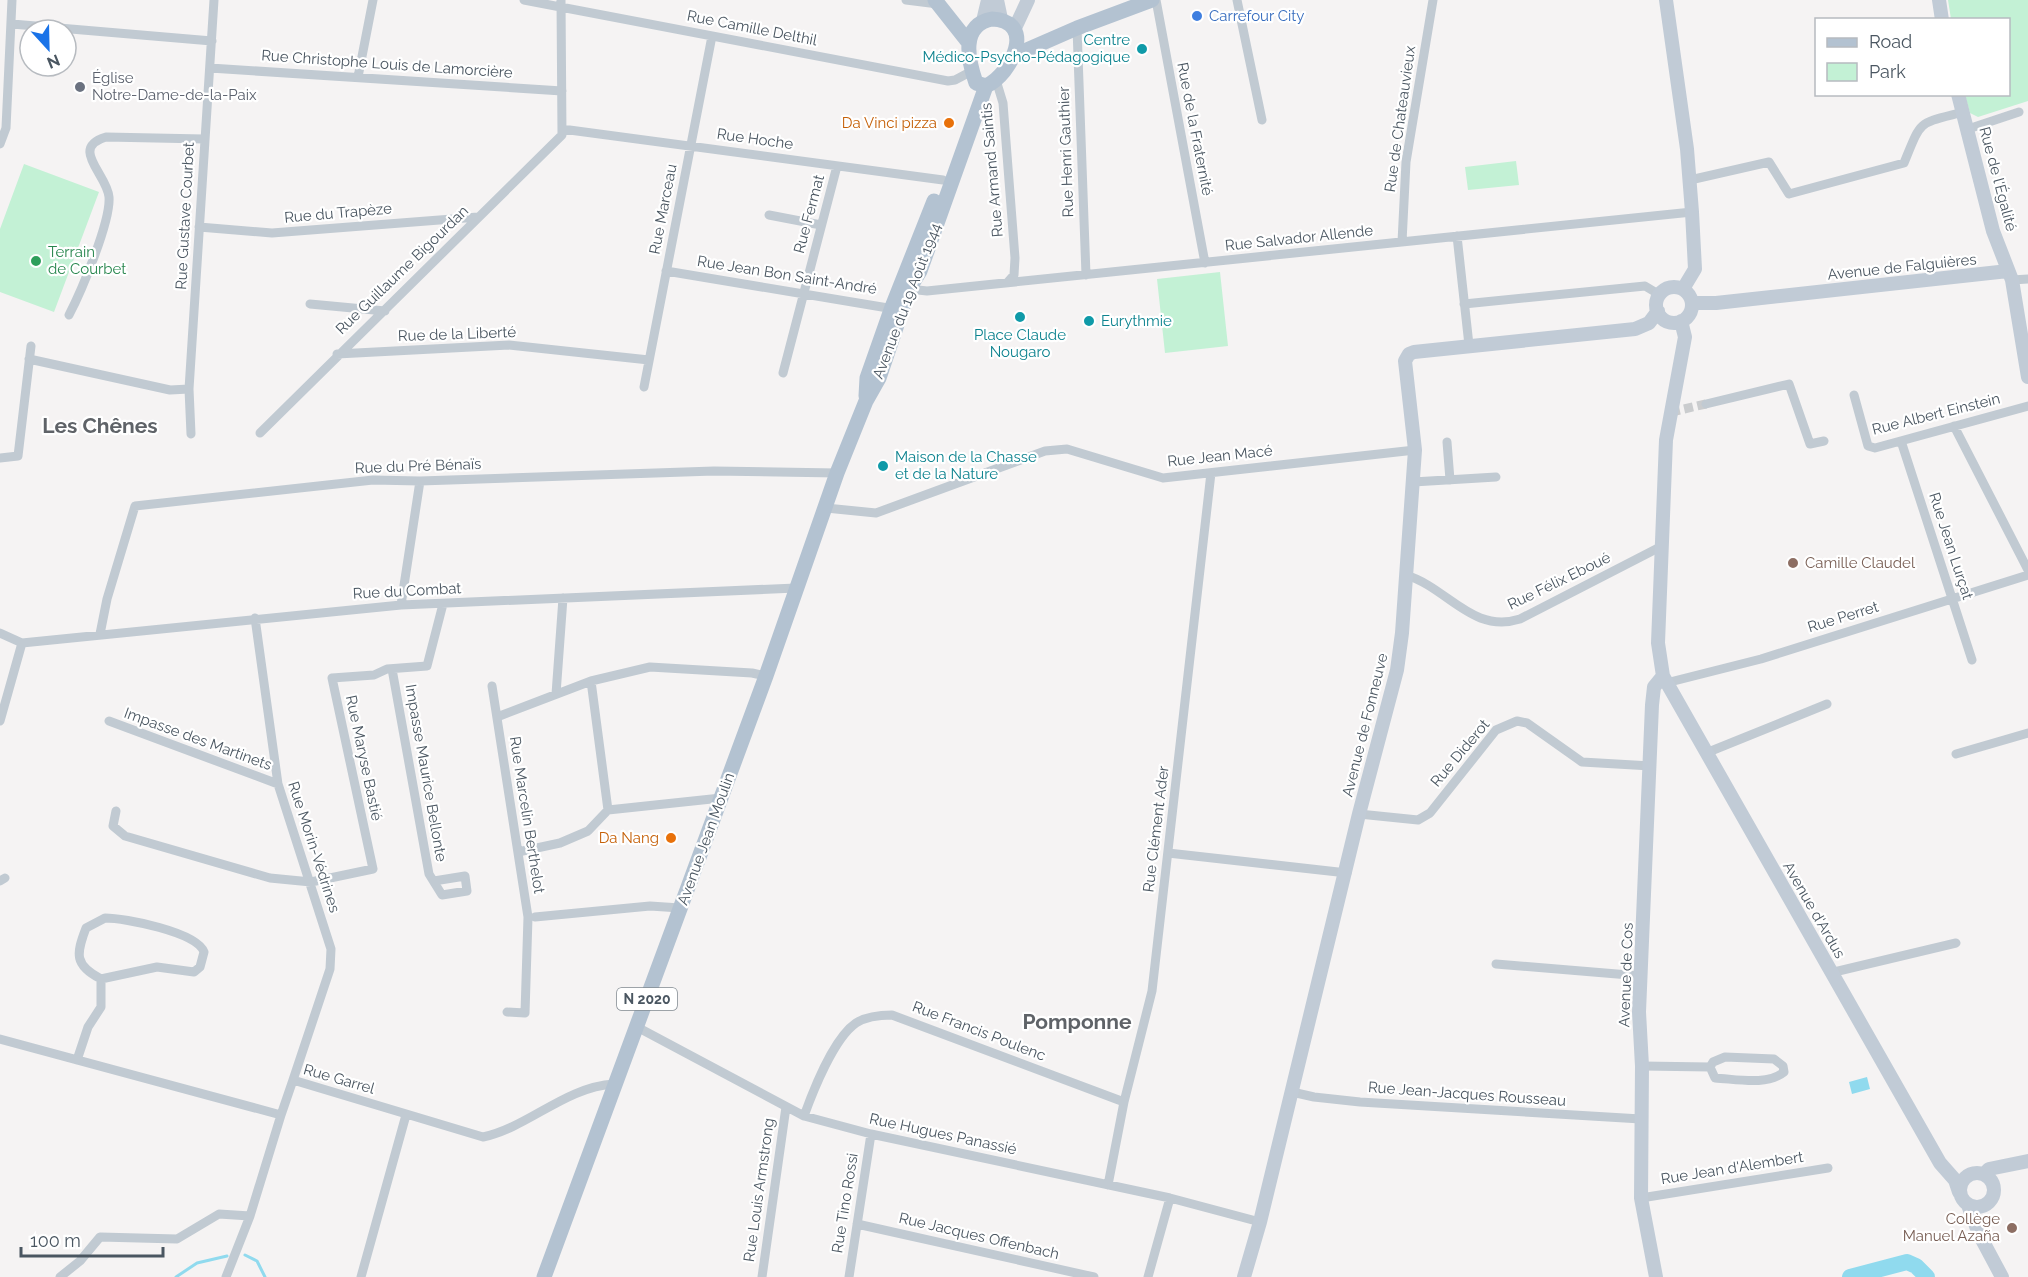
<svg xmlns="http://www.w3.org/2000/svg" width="2028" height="1277" viewBox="0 0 2028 1277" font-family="Raleway,sans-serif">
<rect width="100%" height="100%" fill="#f5f3f3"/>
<path fill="#c3f1d5" d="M1948,0H2028V101L1978,117L1970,113L1965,95L2008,94V20L1951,19Z
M1516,161L1519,185L1468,190L1465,167Z
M24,164L99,192L54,312L0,292V229Z
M1220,272L1228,346L1165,353L1157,279Z"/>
<path fill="#90daee" d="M1867,1077L1870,1089L1852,1094L1849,1082Z"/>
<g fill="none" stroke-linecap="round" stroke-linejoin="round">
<path stroke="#90daee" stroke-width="3" d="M245,1255L257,1261L265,1277
M176,1277L197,1263L227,1256"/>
<path stroke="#90daee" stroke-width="16" d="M1850,1277L1907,1262L1916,1266L1927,1277"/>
<path stroke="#caccce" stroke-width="9" stroke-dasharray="9 4.5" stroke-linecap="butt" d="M1671,412L1706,404"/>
<path stroke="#c1cad2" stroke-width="9" d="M524,0L948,81L955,80L972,71
M906,0L938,4
M1156,0L1205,263
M1237,0L1262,120
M12,24L212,41
M1077,28L1086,275
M210,68L562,91
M358,77L373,0
M996,80L1003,103L1015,258L1014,275L1007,283
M562,129L943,180
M1968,129L2019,112
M0,144L6,128L12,0
M1690,180L1769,162L1789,194L1904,163C1922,119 1917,124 1963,112
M769,215L821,225
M199,227L272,233L478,217
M1457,236L1469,345
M1402,242L1406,162L1433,0
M666,271L894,309
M2012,280L2028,279
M909,289L927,291L1692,212
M310,304L385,311
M1464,304L1645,286L1660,295
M69,315C81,292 111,221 109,197C107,174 69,148 106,137L204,139
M337,354L509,345L649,360
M29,359L170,390L189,389
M783,373L837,166
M644,387L712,36
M1854,395L1868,446L1875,448L2028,406
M1706,404L1789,384L1810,444L1824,441
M1954,426L2028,570
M260,433L562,135L561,0
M191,434L189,389L214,0
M1901,441L1972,660
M1447,442L1450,480
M0,458L18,456L31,346
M1413,482L1496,477
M826,508L876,513L1045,451L1067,449L1163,478L1415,450
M1406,575C1448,588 1472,634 1520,619L1662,546
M401,605L420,481
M255,618L278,784L331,949L330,969L293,1080
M0,633L22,643
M100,634L107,599L135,506L373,480L420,481L714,471L837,473
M22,643L401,605L796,588
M392,669L429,874L442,895L467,891L465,876L434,881
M591,681L608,810
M1666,683L1761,659L2028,575
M492,686L528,917L525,1013L507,1012
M556,694L563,598
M497,717L591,681L650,667L752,673L766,676
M0,721L22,643
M109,721L278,784
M1706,753L1827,704
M1956,754L2028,733
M116,811L113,826L125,836L270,878L311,882L373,869L332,678L374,675L387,669L427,666L443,604
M1359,814L1418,820L1430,813L1496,730L1517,721L1527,723L1582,762L1651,766
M518,852L560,843L588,831L608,810L721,798
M1168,853L1347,873
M0,881L5,878
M535,917L650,906L680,908
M105,918C125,918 197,932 204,952L200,967L194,972L157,967L101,979C74,965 76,954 86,928Z
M1496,964L1641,976
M1830,973L1956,943
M637,1027L804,1116L871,1134L1170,1198L1260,1222
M0,1039L281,1115L293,1080L483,1137C529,1127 565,1087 614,1084
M1725,1057L1774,1059L1783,1066L1784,1072C1767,1086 1736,1079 1715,1078L1710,1067L1713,1062Z
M77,1060L88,1027L101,1007V979
M1642,1066L1710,1067
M1292,1092L1314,1097L1360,1102L1641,1119
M804,1116C813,1091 834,1038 856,1023C867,1016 880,1015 892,1015L1124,1102
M1108,1185L1124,1102L1152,991L1211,473
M1641,1198L1828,1168
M857,1224L1094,1277
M60,1277L80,1261L100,1237L177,1239L219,1214L250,1216
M226,1277L250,1216L281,1115
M361,1277L406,1115
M762,1277L786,1107
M849,1277L871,1134
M1148,1277L1170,1198"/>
<path stroke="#c1cbd6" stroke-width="14" d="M997,0L1001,19
M1666,0L1687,149L1692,212L1695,269L1683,289
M1939,0L1942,20
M983,21L988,0
M1014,30L1028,0
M1958,94L1993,231L2012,280L2028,377
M1656 305a18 18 0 1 1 36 0a18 18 0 1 1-36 0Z
M1692,303H1716L2008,271
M1681,321L1685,337L1666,440L1658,643L1663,676L1940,1163L1955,1180L1959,1192
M1960 1190a17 17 0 1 1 34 0a17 17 0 1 1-34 0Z
M1984,1174L1989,1169L2028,1161
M1968,1205L1979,1234L2002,1277
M1244,1277L1260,1222L1359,814L1397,670L1402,633L1415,450L1405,361L1409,354L1414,352L1635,329L1649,323L1658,311
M1656,1277L1641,1198L1642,1066L1639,1012L1652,705L1654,687L1663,676"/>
<path stroke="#b3c2d1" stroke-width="15" d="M935,0L969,43
M992,19C1037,21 1012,74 986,86L976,83C968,60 960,25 992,19Z
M1013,56L1077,28L1152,0
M866,396L867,378L892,307L934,201
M544,1277L766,676L837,473L866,401L879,378L909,289L920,271L986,86"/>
</g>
<circle fill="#3f7fe0" stroke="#fff" stroke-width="2" cx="1197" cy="16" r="6"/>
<g fill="#0f9aa8" stroke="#fff" stroke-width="2">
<circle cx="1142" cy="49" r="6"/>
<circle cx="1020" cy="317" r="6"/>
<circle cx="1089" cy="321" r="6"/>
<circle cx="883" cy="466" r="6"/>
</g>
<circle fill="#6b7280" stroke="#fff" stroke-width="2" cx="80" cy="87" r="6"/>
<g fill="#e8710a" stroke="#fff" stroke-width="2">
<circle cx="949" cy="123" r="6"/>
<circle cx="671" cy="838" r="6"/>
</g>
<circle fill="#2e9e5b" stroke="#fff" stroke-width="2" cx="36" cy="261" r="6"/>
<g fill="#8d6e63" stroke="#fff" stroke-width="2">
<circle cx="1793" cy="563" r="6"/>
<circle cx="2012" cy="1228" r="6"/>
</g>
<g text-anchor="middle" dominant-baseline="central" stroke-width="4.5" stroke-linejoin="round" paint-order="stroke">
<rect fill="#fff" stroke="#808990" stroke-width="1.5" x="617" y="988" width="60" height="22" rx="4.5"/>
<g font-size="14" font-weight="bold" fill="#4a5661">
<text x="647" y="999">N 2020</text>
</g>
<g font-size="15" fill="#366cbe" stroke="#fff" text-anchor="start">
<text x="1209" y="16">Carrefour City</text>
</g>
<g font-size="15" fill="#4a5661" stroke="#fff">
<text transform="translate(752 28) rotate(11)">Rue Camille Delthil</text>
<text transform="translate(387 64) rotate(4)">Rue Christophe Louis de Lamorcière</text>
<text transform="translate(1400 119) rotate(-82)">Rue de Chateauvieux</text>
<text transform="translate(1195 129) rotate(79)">Rue de la Fraternité</text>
<text transform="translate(755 139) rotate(8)">Rue Hoche</text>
<text transform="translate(1066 152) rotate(-92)">Rue Henri Gauthier</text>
<text transform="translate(992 170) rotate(-95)">Rue Armand Saintis</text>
<text transform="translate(1998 179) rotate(75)">Rue de l'Égalité</text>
<text transform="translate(663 209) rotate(-79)">Rue Marceau</text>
<text transform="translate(338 213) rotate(-5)">Rue du Trapèze</text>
<text transform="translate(809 214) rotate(-75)">Rue Fermat</text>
<text transform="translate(185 216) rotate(-87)">Rue Gustave Courbet</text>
<text transform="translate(1299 238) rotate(-6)">Rue Salvador Allende</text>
<text transform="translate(1902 267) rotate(-6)">Avenue de Falguières</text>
<text transform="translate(402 270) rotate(-44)">Rue Guillaume Bigourdan</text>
<text transform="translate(787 275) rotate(9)">Rue Jean Bon Saint-André</text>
<text transform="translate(907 301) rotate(-69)">Avenue du 19 Août 1944</text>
<text transform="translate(457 334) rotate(-2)">Rue de la Liberté</text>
<text transform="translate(1936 414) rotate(-14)">Rue Albert Einstein</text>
<text transform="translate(1220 456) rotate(-6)">Rue Jean Macé</text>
<text transform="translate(418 466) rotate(-2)">Rue du Pré Bénaïs</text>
<text transform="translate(1951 546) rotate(72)">Rue Jean Lurçat</text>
<text transform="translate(1559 581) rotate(-26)">Rue Félix Eboué</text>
<text transform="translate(407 591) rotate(-3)">Rue du Combat</text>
<text transform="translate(1843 617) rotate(-17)">Rue Perret</text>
<text transform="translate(1365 725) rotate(-76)">Avenue de Fonneuve</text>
<text transform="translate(198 739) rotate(20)">Impasse des Martinets</text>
<text transform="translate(1460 753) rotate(-50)">Rue Diderot</text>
<text transform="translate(364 758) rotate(78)">Rue Maryse Bastié</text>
<text transform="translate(426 773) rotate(80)">Impasse Maurice Bellonte</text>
<text transform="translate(527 815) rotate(81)">Rue Marcelin Berthelot</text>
<text transform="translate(1156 829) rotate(-83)">Rue Clément Ader</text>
<text transform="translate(706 839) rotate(-70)">Avenue Jean Moulin</text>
<text transform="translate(314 847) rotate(72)">Rue Morin-Védrines</text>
<text transform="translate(1814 910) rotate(60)">Avenue d'Ardus</text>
<text transform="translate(1626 975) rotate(-88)">Avenue de Cos</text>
<text transform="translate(979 1031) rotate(21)">Rue Francis Poulenc</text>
<text transform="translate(339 1079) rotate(16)">Rue Garrel</text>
<text transform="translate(1467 1094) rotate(4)">Rue Jean-Jacques Rousseau</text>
<text transform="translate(943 1134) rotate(12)">Rue Hugues Panassié</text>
<text transform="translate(1732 1168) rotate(-9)">Rue Jean d'Alembert</text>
<text transform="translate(759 1190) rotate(-82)">Rue Louis Armstrong</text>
<text transform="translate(845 1203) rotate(-81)">Rue Tino Rossi</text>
<text transform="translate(979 1236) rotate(13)">Rue Jacques Offenbach</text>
</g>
<g font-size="15" fill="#0d838f" stroke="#fff" text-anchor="start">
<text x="1130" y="40" text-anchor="end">Centre<tspan x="1130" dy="17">Médico-Psycho-Pédagogique</tspan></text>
<text x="1101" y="321">Eurythmie</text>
<text x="1020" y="335" text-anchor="middle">Place Claude<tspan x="1020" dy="17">Nougaro</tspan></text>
<text x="895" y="457">Maison de la Chasse<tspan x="895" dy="17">et de la Nature</tspan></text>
</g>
<g font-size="15" fill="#5b616d" stroke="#fff" text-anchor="start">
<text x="92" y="78">Église<tspan x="92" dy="17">Notre-Dame-de-la-Paix</tspan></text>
</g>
<g font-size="15" fill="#c56008" stroke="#fff" text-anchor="end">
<text x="937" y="123">Da Vinci pizza</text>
<text x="659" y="838">Da Nang</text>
</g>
<g font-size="15" fill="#27864d" stroke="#fff" text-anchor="start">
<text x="48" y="252">Terrain<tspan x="48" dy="17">de Courbet</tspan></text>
</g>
<g font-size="15" fill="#785e54" stroke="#fff" text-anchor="start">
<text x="1805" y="563">Camille Claudel</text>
<text x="2000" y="1219" text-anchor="end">Collège<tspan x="2000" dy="17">Manuel Azaña</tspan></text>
</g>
<g font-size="21" font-weight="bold" fill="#5f6368" stroke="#fff">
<text x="100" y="425">Les Chênes</text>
<text x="1077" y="1021">Pomponne</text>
</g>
</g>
<rect x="1815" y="18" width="195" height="78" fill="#ffffff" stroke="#b7bbc0" stroke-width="1.5"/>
<rect x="1827" y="38" width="30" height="9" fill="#b3c2d1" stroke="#b7bbc0" stroke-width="1.5"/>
<text x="1869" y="48" font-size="18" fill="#4a5661">Road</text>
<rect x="1827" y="63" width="30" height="18" fill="#c3f1d5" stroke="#b7bbc0" stroke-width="1.5"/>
<text x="1869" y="78" font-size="18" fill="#4a5661">Park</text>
<g transform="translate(48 48) rotate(158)"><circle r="28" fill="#ffffff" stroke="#b7bbc0" stroke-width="1.5"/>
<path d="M0-4.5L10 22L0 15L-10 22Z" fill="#1a73e8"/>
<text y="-9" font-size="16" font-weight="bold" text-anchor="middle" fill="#4a5661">N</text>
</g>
<path d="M21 1247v9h142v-9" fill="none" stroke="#4a5661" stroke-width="3"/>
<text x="30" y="1247" font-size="18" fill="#4a5661" stroke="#ffffff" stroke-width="4.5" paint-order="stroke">100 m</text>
</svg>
